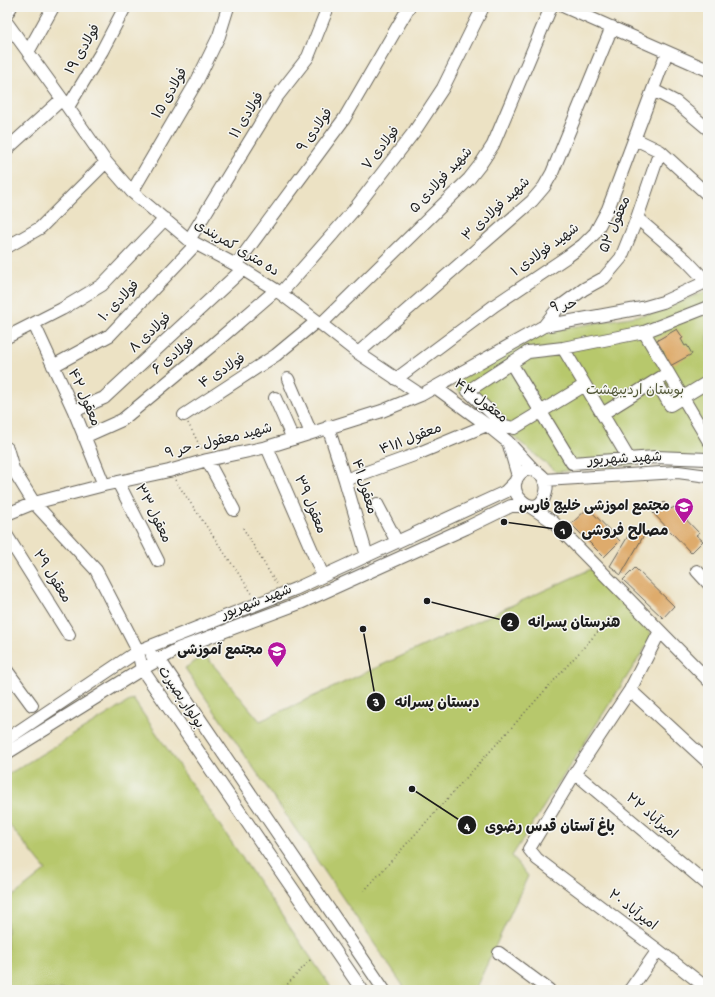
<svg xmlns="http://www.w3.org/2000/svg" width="715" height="997" viewBox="0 0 715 997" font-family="'Gochi Hand','Playpen Sans Arabic',sans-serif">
<rect width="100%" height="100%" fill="#f6f6f2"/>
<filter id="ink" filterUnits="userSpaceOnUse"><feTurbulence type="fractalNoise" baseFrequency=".025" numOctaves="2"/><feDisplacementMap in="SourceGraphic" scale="8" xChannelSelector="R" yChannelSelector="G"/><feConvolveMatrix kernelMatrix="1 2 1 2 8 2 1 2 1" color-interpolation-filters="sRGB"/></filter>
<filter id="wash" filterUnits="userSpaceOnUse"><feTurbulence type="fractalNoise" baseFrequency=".012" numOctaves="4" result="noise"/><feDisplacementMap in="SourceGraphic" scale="16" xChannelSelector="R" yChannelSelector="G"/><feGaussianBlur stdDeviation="0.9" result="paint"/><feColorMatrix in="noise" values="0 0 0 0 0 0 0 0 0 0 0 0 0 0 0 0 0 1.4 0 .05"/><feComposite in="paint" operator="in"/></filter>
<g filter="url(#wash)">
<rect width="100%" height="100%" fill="#ece2c4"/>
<path fill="#b7c86c" stroke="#6a7244" d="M708,290V465L657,462L556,472L454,387L458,380L548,331L654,313Z
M591,569L653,636L512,856L528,876L475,990H406L185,668L205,655L260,721Z
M133,699L333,990H7V901L46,870L7,822V775Z"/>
<g id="blocks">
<path fill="#deab6c" d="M677,329L683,338L681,339L685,346L687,345L692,354L670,366L665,357H666L663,350H661L656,341Z
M664,502L671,509L674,507L699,533L696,535L703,541L691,553L653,513Z
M588,508L620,541L604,557L571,524Z
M633,528L644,535L621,575L617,572V571L610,566Z
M635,568L674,606L663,618L623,580Z"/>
</g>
</g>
<g filter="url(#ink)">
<use href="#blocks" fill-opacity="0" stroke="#656157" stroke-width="1"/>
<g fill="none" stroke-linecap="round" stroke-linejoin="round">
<g stroke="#656157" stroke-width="14">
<path id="minor" d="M565,7L708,70
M7,13L11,7
M7,23L62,99L106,162L132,192L189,240L236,265L276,290L321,324L358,353L421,395
M28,52L53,7
M653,90L676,102L708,129
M68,107L102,51L125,7
M635,139L660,151L708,195
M7,149L62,99
M132,192L197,81L219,36L228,7
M637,218L686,260L707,282
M189,240L276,98L308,57L328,7
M7,247L40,228L106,162
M236,265L344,119L409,7
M281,293L353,211L414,132L443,88L483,7
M34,324L74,411L104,485
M321,324L469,179L480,165L493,145L551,7
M544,326L558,308L584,289L604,278L621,258L637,218L660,151
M644,332L708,440
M7,337L62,309L102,285L165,219
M563,348L629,459
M358,353L532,201L544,187L552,173L612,27
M511,363L572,463L655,457L708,459
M53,366L110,335L196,244
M288,379L311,433
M396,379L495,305L568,256L583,245L595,233L608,209L667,52
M656,381L670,405L708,382
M585,385L514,428L505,426L468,391L528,352L563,348L644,332L708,307
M435,387L487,425L508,442L533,469
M275,398L293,439
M74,411L104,398L243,269
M602,414L668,373
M184,415L276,355L317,321
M328,427L345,480L367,556
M84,437L122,420L210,347L276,290
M509,445L518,476
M267,447L323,576
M7,448L13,469L34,503L96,570L138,651L142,669L362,990
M207,460L234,510
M527,469C539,470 549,479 546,492C538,527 494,486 527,469Z
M345,480L417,454L487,425
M544,480L678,472L708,476
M118,482L158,561
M377,504L397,542
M7,514L34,503L104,485L169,471L207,460L267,447L382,411L421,395L544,326L642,308L663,302L708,281
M7,536L69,635
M697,571L708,583
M660,631L630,690L575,773L529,849L537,859L658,950L708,989
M152,656L159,659L384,990
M7,671L32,705
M630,690L708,762
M7,739L138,651L295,589L505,492L516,481
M7,753L142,669L180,648L300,603L466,528L511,506H529L552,521L708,680
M575,773L708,885
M499,953L549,990
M630,990L658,950"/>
</g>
<path stroke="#656157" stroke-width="1.5" stroke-dasharray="1 3" stroke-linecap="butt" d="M188,423L202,450
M175,480L253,595
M243,528L277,585
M364,891L613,615
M282,990L312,958"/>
<use href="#minor" stroke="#fff" stroke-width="12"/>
</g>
</g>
<defs>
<g id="school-pin" transform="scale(1)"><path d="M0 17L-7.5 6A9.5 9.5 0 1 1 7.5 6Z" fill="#b5179e" stroke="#f6f6f2"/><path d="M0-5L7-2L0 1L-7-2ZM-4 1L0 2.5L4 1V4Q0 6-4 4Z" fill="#fff"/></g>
</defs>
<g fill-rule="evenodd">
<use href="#school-pin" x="684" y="507"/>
<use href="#school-pin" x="277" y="651"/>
</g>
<g text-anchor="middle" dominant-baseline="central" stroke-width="3" stroke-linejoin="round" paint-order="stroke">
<g font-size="14" fill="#1c1c1c" stroke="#f6f6f2">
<text transform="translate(84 50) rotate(-60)">فولادی ۱۹</text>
<text transform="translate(171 94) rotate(-60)">فولادی ۱۵</text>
<text transform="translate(248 116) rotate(-58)">فولادی ۱۱</text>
<text transform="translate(316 131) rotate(-54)">فولادی ۹</text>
<text transform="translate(382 149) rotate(-52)">فولادی ۷</text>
<text transform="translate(442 181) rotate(-47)">شهید فولادی ۵</text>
<text transform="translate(497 210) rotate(-43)">شهید فولادی ۳</text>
<text transform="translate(616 225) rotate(-67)">معقول ۵۲</text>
<text transform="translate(236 249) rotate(31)">ده متری کمربندی</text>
<text transform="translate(546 251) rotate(-36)">شهید فولادی ۱</text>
<text transform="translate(120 302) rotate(-46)">فولادی ۱۰</text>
<text transform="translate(564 307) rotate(-11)">حر ۹</text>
<text transform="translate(151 334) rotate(-43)">فولادی ۸</text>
<text transform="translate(174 357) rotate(-39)">فولادی ۶</text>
<text transform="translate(223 372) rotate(-33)">فولادی ۴</text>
<text transform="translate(83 398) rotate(66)">معقول ۴۲</text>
<text transform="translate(480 402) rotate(37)">معقول ۴۳</text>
<text transform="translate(411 440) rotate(-21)">معقول ۴۱/۱</text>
<text transform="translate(219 442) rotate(-14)">شهید معقول - حر ۹</text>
<text transform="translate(625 460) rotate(-3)">شهید شهریور</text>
<text transform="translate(363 487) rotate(73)">معقول ۴۱</text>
<text transform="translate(309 505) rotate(67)">معقول ۳۹</text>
<text transform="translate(152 514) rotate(63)">معقول ۳۳</text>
<text transform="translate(51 577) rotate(58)">معقول ۲۹</text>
<text transform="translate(257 603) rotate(-21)">شهید شهریور</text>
<text transform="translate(180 698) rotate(56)">بولوار بصیرت</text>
<text transform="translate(651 817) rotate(40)">امیرآباد ۲۲</text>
<text transform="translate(632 911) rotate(37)">امیرآباد ۲۰</text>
</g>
<g font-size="14" fill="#525838" stroke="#f6f6f2">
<text x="635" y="391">بوستان اردیبهشت</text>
</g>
<g font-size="14" font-weight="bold" fill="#1c1c1c" stroke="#f6f6f2" text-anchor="end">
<text x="670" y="507">مجتمع اموزشی خلیج فارس</text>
<text x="263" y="651">مجتمع آموزشی</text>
</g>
</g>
<path fill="none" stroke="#1c1c1c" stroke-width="1.5" d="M504 522L563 530M427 601L510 622M363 629L376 702M412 789L467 825"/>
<g fill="#1c1c1c" stroke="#f6f6f2" stroke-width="1.5">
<circle cx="504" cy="522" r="4"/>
<circle cx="427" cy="601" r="4"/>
<circle cx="363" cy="629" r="4"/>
<circle cx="412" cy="789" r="4"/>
<circle cx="563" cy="530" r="10"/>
<circle cx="510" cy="622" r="10"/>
<circle cx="376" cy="702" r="10"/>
<circle cx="467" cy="825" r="10"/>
</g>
<g font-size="12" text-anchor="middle" font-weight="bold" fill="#fff">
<text x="563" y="534">1</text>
<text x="510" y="626">2</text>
<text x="376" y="706">3</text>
<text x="467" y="830">4</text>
</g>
<g font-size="15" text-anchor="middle" font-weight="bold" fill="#1c1c1c" stroke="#f6f6f2" stroke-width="3" stroke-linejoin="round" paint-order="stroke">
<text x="625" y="535">مصالح فروشی</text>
<text x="574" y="627">هنرستان پسرانه</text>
<text x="437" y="707">دبستان پسرانه</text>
<text x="550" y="831">باغ آستان قدس رضوی</text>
</g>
<rect width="715" height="997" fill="none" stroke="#f6f6f2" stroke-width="24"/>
</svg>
